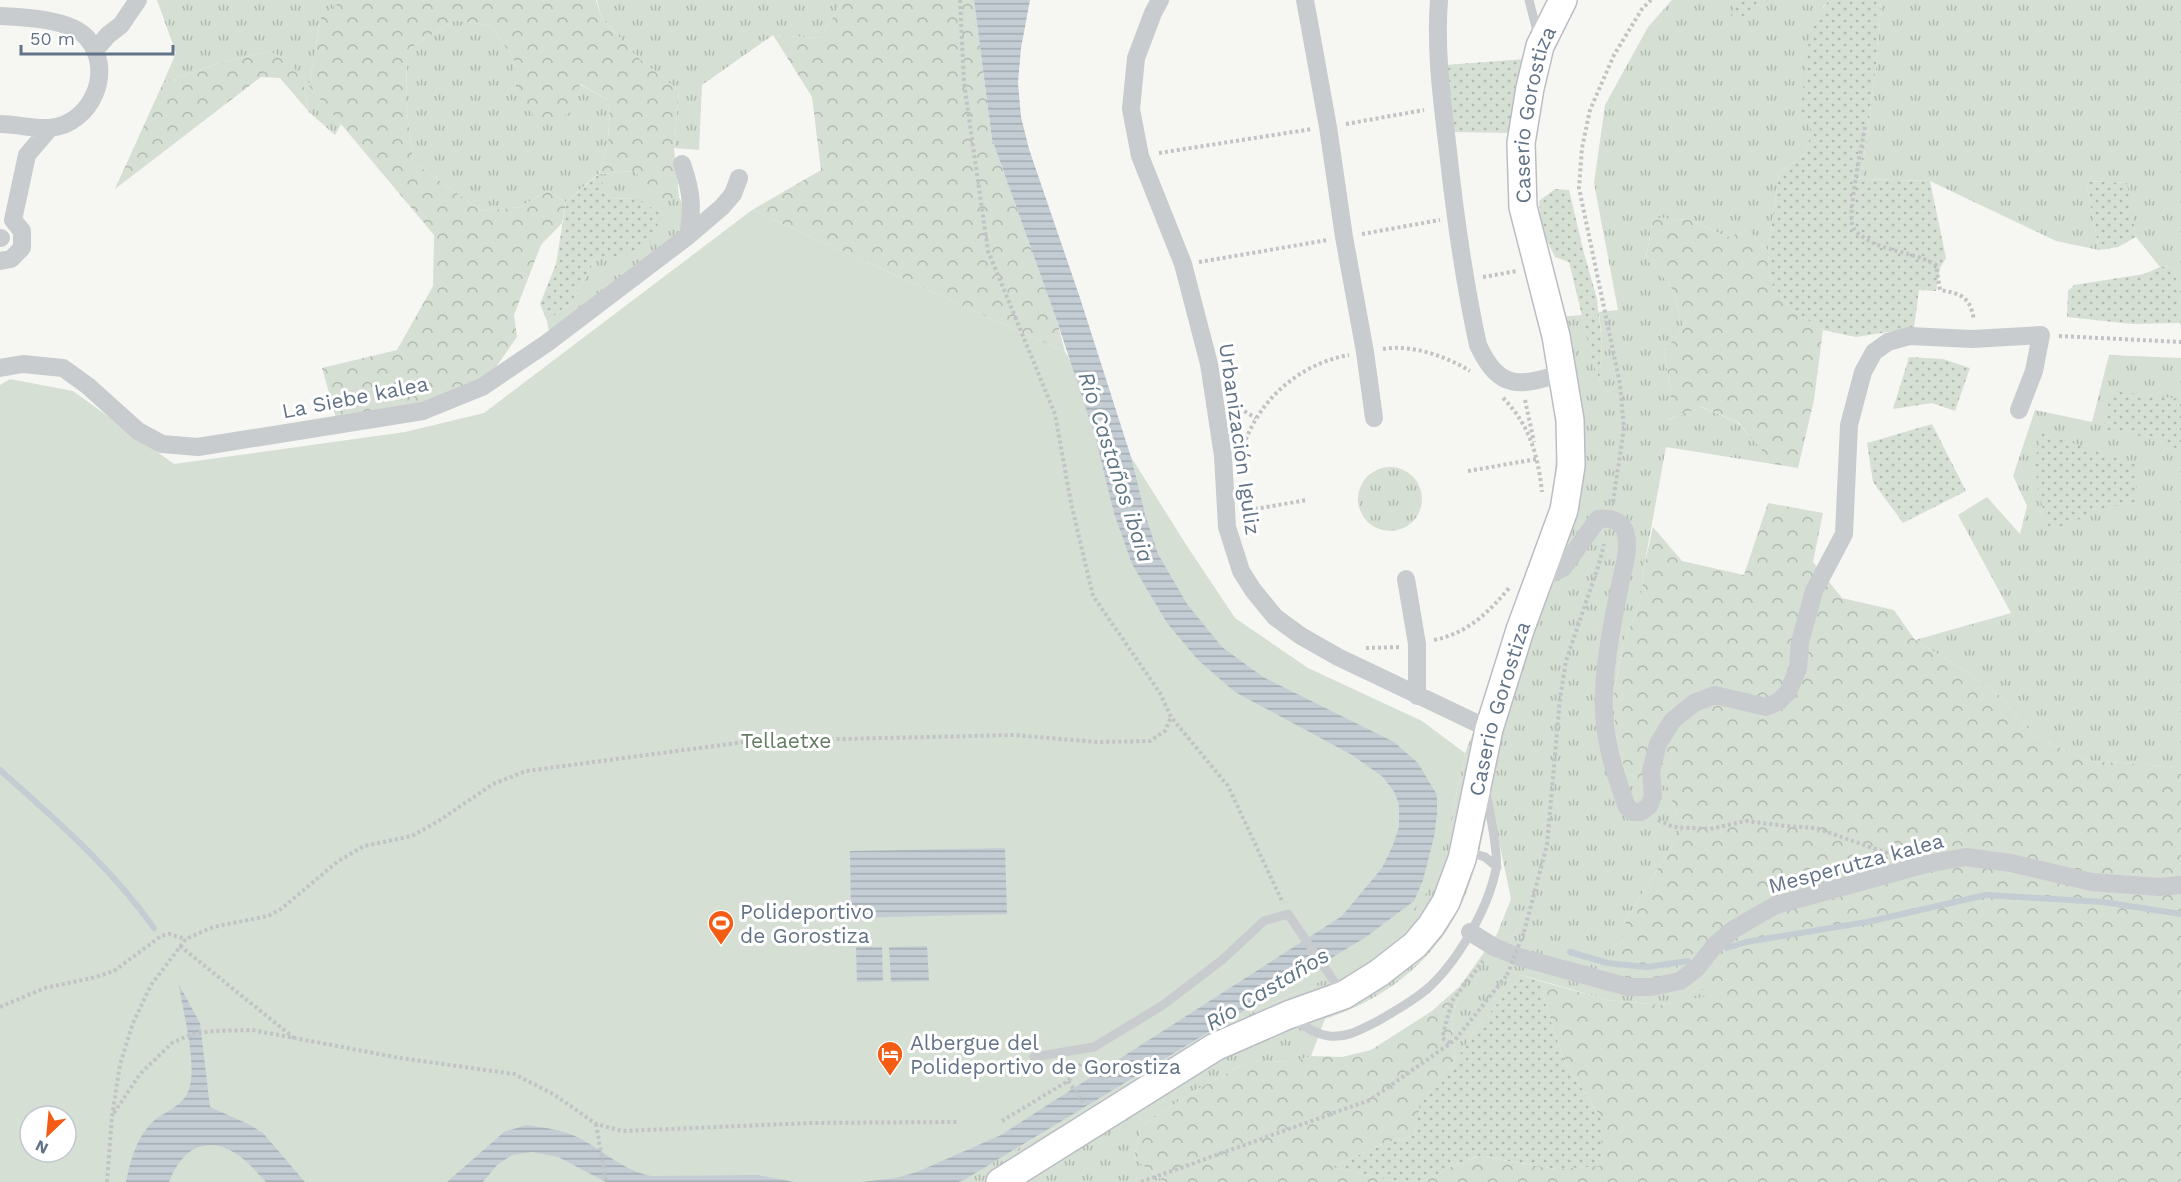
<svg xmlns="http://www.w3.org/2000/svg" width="2181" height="1182" viewBox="0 0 2181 1182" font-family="'Work Sans',sans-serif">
<defs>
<pattern id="grass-tufts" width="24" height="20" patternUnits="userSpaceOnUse" patternTransform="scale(1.5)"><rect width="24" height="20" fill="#d6dfd3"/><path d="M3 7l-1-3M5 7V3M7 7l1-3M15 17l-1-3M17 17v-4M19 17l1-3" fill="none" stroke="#b1b9b1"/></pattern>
<pattern id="forest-crowns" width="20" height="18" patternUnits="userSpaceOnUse" patternTransform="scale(1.5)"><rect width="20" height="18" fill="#d6dfd3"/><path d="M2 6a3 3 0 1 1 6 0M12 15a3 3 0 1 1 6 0" fill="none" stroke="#b1b9b1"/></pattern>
<pattern id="garden-dots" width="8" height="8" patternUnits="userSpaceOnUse" patternTransform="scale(1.5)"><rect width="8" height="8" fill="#d6dfd3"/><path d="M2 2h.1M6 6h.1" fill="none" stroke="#b1b9b1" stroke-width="1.8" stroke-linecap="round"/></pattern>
<pattern id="water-rules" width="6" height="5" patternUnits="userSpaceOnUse" patternTransform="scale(1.5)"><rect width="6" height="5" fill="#c3cdd3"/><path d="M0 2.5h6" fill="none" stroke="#a2abb1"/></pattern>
</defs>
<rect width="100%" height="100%" fill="#f6f7f2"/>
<path fill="url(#grass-tufts)" d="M157,0H342L321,17L309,86L341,124L335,135L309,112L304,87L270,51L216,64L163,83L176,53Z
M597,0H843L821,38L773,35L702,85L699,150L674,148L679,91L636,56L601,17Z
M1672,0H1829L1823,7L1813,130L1805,154L1779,173L1768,251L1748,230L1727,237L1690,220L1653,218L1646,258L1670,284L1684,328L1664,351L1671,394L1668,420L1701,407L1737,422L1764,452L1760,462L1666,447L1644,567L1641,601L1624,640L1613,695L1615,731L1626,774L1668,786L1677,817L1687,822L1626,920L1616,976L1726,993L1662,1005L1607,1000L1522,975L1475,1030L1455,1062L1452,1022L1460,986L1497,934L1511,899L1490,798C1483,835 1475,880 1457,913C1430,965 1381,1001 1325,1019L1311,1056L1293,1062L1250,1061L1192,1092L1141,1127L1134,1158L1164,1182H958L1088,1109L1212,1031L1306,988L1449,829L1465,753L1516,625L1552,502L1560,417L1544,318L1582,315L1599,384L1602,343L1599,312L1618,310L1594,183L1605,105L1648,27Z
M1881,0H2181V325L2179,323V289L2173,266L2160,267L2136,237L2126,183L2086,181L2099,250L2056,241L1930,181L1861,179L1878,51Z
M455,20L491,26L514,59L516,93L579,84L610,101L608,144L599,174L635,171L659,201L679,197L685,210L679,233L549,332L547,321L572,302L596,258H617L635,198L609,199L598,174L566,202L547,191L520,207L482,211L413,162L406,104L407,50Z
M2109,355L2181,358V767L2089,761L2034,736L1998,694L1968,673L1915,640L2011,613L1958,515L1987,497L2020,534L2027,506L2013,476L2035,410L2092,422Z
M1358 499a32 32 0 1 1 64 0a32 32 0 1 1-64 0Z"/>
<path fill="url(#forest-crowns)" d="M342,0H596L601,17L636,56L679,91L674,148L679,197L659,202L635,171L599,174L608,144L610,101L580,84L571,112L542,127L516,93L514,59L491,26L455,20L407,50L406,104L413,162L482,211L520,207L547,191L566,202L562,223L541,245L514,315L517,337L482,387L338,425L322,368L397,350L433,286L434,235L309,86L321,17Z
M843,0H974L992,139L1057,321L1065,352L752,210L821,170L812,97L773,35L821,38Z
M270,51L291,61L304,87L309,112L280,78L261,77L115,189L163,83L216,64Z
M1653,218L1690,220L1727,237L1748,230L1768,251L1771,283L1791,309L1823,330L1814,400L1798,468L1760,462L1763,452L1738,422L1702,407L1667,420L1671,394L1664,351L1684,328L1670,284L1646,259Z
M1768,503L1823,513L1813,562L1842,598L1894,610L1915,640L1968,673L1998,694L2034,736L2089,761L2181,767V1182H1424L1452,1166L1479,1156L1556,1169L1602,1119L1565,1063L1548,1013L1540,981L1607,1000L1662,1005L1724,993L1615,976L1626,920L1687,822L1677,817L1668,787L1626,774L1615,731L1613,696L1624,640L1641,601L1644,567L1653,527L1682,561L1744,575Z
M1460,986L1452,1022L1455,1062L1422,1095L1415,1135L1383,1144L1333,1167L1398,1182H1164L1134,1158L1141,1127L1192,1092L1250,1061L1293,1062L1311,1056L1342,1057L1371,1050L1432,1011Z"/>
<path fill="#d6dfd3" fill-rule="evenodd" d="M752,210L1065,352L1187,546L1235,618L1308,668L1422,721L1465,753L1449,829L1427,892L1395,935L1359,964L1212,1031L1088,1109L958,1182H0V385L10,379L73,391L174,464L405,432L484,413ZM30,1116H66V1152H30Z"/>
<path fill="url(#garden-dots)" d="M1736,0H1770L1728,25Z
M1829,0H1881L1878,51L1861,179L1930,181L1946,258L1940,268L1936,291L1919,290L1914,328L1856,337L1823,330L1791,309L1771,283L1768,251L1779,173L1805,154L1812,131L1801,113C1805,75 1803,31 1829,0Z
M1526,59L1512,133L1453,132L1445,65Z
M599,174L609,199L635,198L662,214L649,245L617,258H596L572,302L547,321L540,304L556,264L566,202Z
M2086,181L2127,183L2136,237L2118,247L2099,250Z
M1555,189L1569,190L1584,253L1597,299L1602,343L1599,386L1569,262L1555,257L1541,228L1539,201Z
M2173,266L2179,289V323L2132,324L2067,317L2068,291L2074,285L2144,274L2160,267Z
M1909,357L1943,359L1970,368L1955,411L1932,403L1893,409Z
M2111,391L2181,399V451L2161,440L2103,429Z
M1932,424L1966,491L1903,523L1873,482L1867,443Z
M2041,432L2138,465L2135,479L2138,503L2109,506L2050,532L2038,491L2035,462Z
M1522,975L1540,981L1548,1013L1565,1063L1602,1119L1601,1166L1556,1169L1479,1156L1452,1166L1424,1182H1398L1333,1167L1383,1144L1415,1135L1421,1095L1455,1062L1475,1030Z"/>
<path fill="url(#water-rules)" d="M974,0H1030L1021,48L1018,83L1021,117L1029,149L1080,298L1131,457L1145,514L1158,554L1187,604L1222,647L1263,677L1394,742L1418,763L1437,795V814L1434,837L1423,880L1414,901L1366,937L964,1180L958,1182H862L896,1178L917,1172L1001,1135L1342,916L1382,868L1393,845L1399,827V805L1395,793L1383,777L1352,755L1235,692L1198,660L1167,623L1132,564L1114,513L1095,436L1057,321L992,139Z
M1005,848L1007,914L851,918L850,851Z
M927,946L929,981L891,982L889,947Z
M856,947H882L883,981L857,982Z
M179,985L200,1023L210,1107L248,1124L263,1133L305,1182H266C258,1174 251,1165 242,1158C210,1133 183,1146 169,1182H126C130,1163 135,1142 148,1127C160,1111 185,1109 190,1086C196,1060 183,1012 179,985Z
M526,1125C544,1128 563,1129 581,1139C605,1152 623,1170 651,1176L758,1175L794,1182H606L558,1157L533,1152L512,1155L497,1165L483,1182H447L504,1132Z"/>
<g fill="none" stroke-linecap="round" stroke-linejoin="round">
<path stroke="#c3cdd3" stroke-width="6" d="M0,770C55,819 111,867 154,928
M1727,948L1746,942L1867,922L1986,895L2103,902L2181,914
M1570,952L1607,963L1647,967L1688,961"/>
<g stroke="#babec4" stroke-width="30">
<g id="secondary">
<path id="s1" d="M1000,1182L1215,1047L1288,1015L1344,995L1379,973L1415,945L1431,926L1446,902L1462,859L1489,729L1520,630L1564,510L1571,466L1570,420L1556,336L1523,207L1521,143L1530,88L1540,46L1563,0"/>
</g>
</g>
<path stroke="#c1c3c5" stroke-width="4" stroke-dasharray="3 3" stroke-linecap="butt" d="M960,0L964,83L988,251L1055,414L1071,503L1093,596L1160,693L1171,717L1228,786L1283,903
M1346,124L1424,110
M1865,127C1862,145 1847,215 1853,227C1857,235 1868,240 1875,244C1895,252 1917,254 1936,265L1940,290C1961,294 1970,296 1974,320
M1159,153L1312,129
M1362,234L1440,220
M1199,262L1328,240
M1483,277L1517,271
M2059,336L2181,342
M1383,349C1411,344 1446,356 1470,371
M1503,398C1530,425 1538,456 1542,492
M1525,400L1534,442
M1234,405L1256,418
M1242,451C1256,402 1298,364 1349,355
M1468,471L1537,459
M1613,502L1624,428L1620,384L1579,188L1582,148L1590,110L1614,55L1642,9L1651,0
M1243,511L1307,500
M1434,640C1468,633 1488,613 1510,587
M1366,648L1401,647
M1658,820L1673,827L1710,829L1746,821L1785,826L1816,828L1890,854
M1524,932L1547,845L1560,698L1566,661L1599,564L1604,544
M180,946L294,1038
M0,1007L45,988L96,977L114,971L161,936L169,934L186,939
M1450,1043L1442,1038L1452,1001L1483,961
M1068,1081L1083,1102
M114,1113L140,1074L172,1043L192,1034L214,1031L252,1030L400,1058L514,1074L555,1095L596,1124L622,1131L811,1123L957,1122
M1002,1121L1068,1081L1081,1064
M596,1124L606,1182
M107,1182L112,1117L120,1064L133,1023L151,985L186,939L213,927L268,916L281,909L337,862L364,846L412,836L437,822L493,784L526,771L752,741L1015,735L1098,742L1150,741L1165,731L1171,717
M1141,1182L1370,1100L1455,1040L1507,975"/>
<path stroke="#c8cccf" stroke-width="9" d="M1529,0L1538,35
M1468,856L1472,853L1485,857L1497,867
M1292,1018C1304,1026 1315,1034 1329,1036C1347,1038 1360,1030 1376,1022C1392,1013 1411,1002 1426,990C1457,963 1488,909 1496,869C1499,854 1489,809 1486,792
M1034,1057L1094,1047L1163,1005L1222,960L1264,921L1288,914L1342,993"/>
<path stroke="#c8cccf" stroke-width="18" d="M1160,0L1153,13L1136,58L1131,109L1140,156L1183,264L1209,364L1223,456L1227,527L1241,571L1253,590L1275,617L1301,636L1338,657L1489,729
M1305,0L1328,127L1344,237L1365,352L1374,418
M1439,0C1435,50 1442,100 1448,151C1455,216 1464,281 1478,345C1500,392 1520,386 1563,373
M0,16C24,17 71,19 87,38C115,70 92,124 50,128C34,129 16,124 0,124
M95,50L108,35L121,25L138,0
M682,164C692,193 693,207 688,236
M0,238H1
M0,261L11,259L22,248V231L13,220L27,155L50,128
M0,368L23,364L63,368L88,386L138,431L162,444L198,447L423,411L482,387L547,343L688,236L722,207L733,194L739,178
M1406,579L1417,644V696
M1539,579L1563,568L1598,519C1609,518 1620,519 1625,531C1631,549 1622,572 1619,590C1612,624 1605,660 1604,695C1602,734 1614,772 1627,807L1633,812H1641L1649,806L1653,796L1651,771L1658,744L1672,721L1694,703L1715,695L1766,707L1778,702L1788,692L1798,669L1800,642L1814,591L1844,534L1849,425L1863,372L1874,352L1888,342L1909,336L1972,339L2041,335L2034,371L2019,410
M1470,932L1494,947L1519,957L1628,987H1651L1680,981L1697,968L1715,945L1734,929L1776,905L1926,864L1966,857L2011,863L2092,882L2159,887L2181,885"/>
<use href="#secondary" stroke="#fff" stroke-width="27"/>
<path stroke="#c1c3c5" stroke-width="4" stroke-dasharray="3 3" stroke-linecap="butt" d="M1507,975L1524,932"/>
</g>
<defs>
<g id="stadium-pin" transform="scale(1.35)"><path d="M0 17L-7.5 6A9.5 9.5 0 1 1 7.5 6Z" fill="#f45c15" stroke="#fff"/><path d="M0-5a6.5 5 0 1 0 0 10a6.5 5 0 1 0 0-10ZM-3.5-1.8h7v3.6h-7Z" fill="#fff"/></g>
<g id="hotel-pin" transform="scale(1.35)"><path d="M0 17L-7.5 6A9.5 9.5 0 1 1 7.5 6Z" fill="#f45c15" stroke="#fff"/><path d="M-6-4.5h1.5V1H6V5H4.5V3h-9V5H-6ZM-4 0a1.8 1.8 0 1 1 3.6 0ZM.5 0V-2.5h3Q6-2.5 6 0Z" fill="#fff"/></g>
</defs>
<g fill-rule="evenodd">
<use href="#stadium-pin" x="721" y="923"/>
<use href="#hotel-pin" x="890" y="1054"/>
</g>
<g text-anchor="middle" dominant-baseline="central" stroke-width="6" stroke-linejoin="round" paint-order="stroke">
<g font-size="21" fill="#627387" stroke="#fff">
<text stroke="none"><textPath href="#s1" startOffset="1346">Caserio Gorostiza</textPath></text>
<text transform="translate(355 397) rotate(-11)">La Siebe kalea</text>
<text transform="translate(1240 439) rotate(82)">Urbanización Iguliz</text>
<text stroke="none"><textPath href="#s1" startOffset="734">Caserio Gorostiza</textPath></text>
<text transform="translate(1856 863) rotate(-15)">Mesperutza kalea</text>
</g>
<g font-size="21" fill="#657d62" stroke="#fff">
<text x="786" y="740">Tellaetxe</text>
</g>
<g font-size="21" fill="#627387" stroke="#fff" text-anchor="start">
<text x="740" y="911">Polideportivo<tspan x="740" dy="24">de Gorostiza</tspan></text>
<text x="910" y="1042">Albergue del<tspan x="910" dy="24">Polideportivo de Gorostiza</tspan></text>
</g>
<g font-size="22" font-style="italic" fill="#5e7683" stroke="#fff">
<text transform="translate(1116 467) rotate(72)">Río Castaños ibaia</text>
<text transform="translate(1267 989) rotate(-31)">Río Castaños</text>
</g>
</g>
<g transform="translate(48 1134) rotate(206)"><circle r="28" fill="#ffffff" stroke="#c0c7cf" stroke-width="1.5"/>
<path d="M0-4.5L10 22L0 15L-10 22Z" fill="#f45c15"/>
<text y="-9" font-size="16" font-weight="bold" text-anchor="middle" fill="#627387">N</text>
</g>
<path d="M21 45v9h152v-9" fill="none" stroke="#627387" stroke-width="3"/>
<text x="30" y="45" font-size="18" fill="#627387" stroke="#ffffff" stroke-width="4.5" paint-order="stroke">50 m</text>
</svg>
